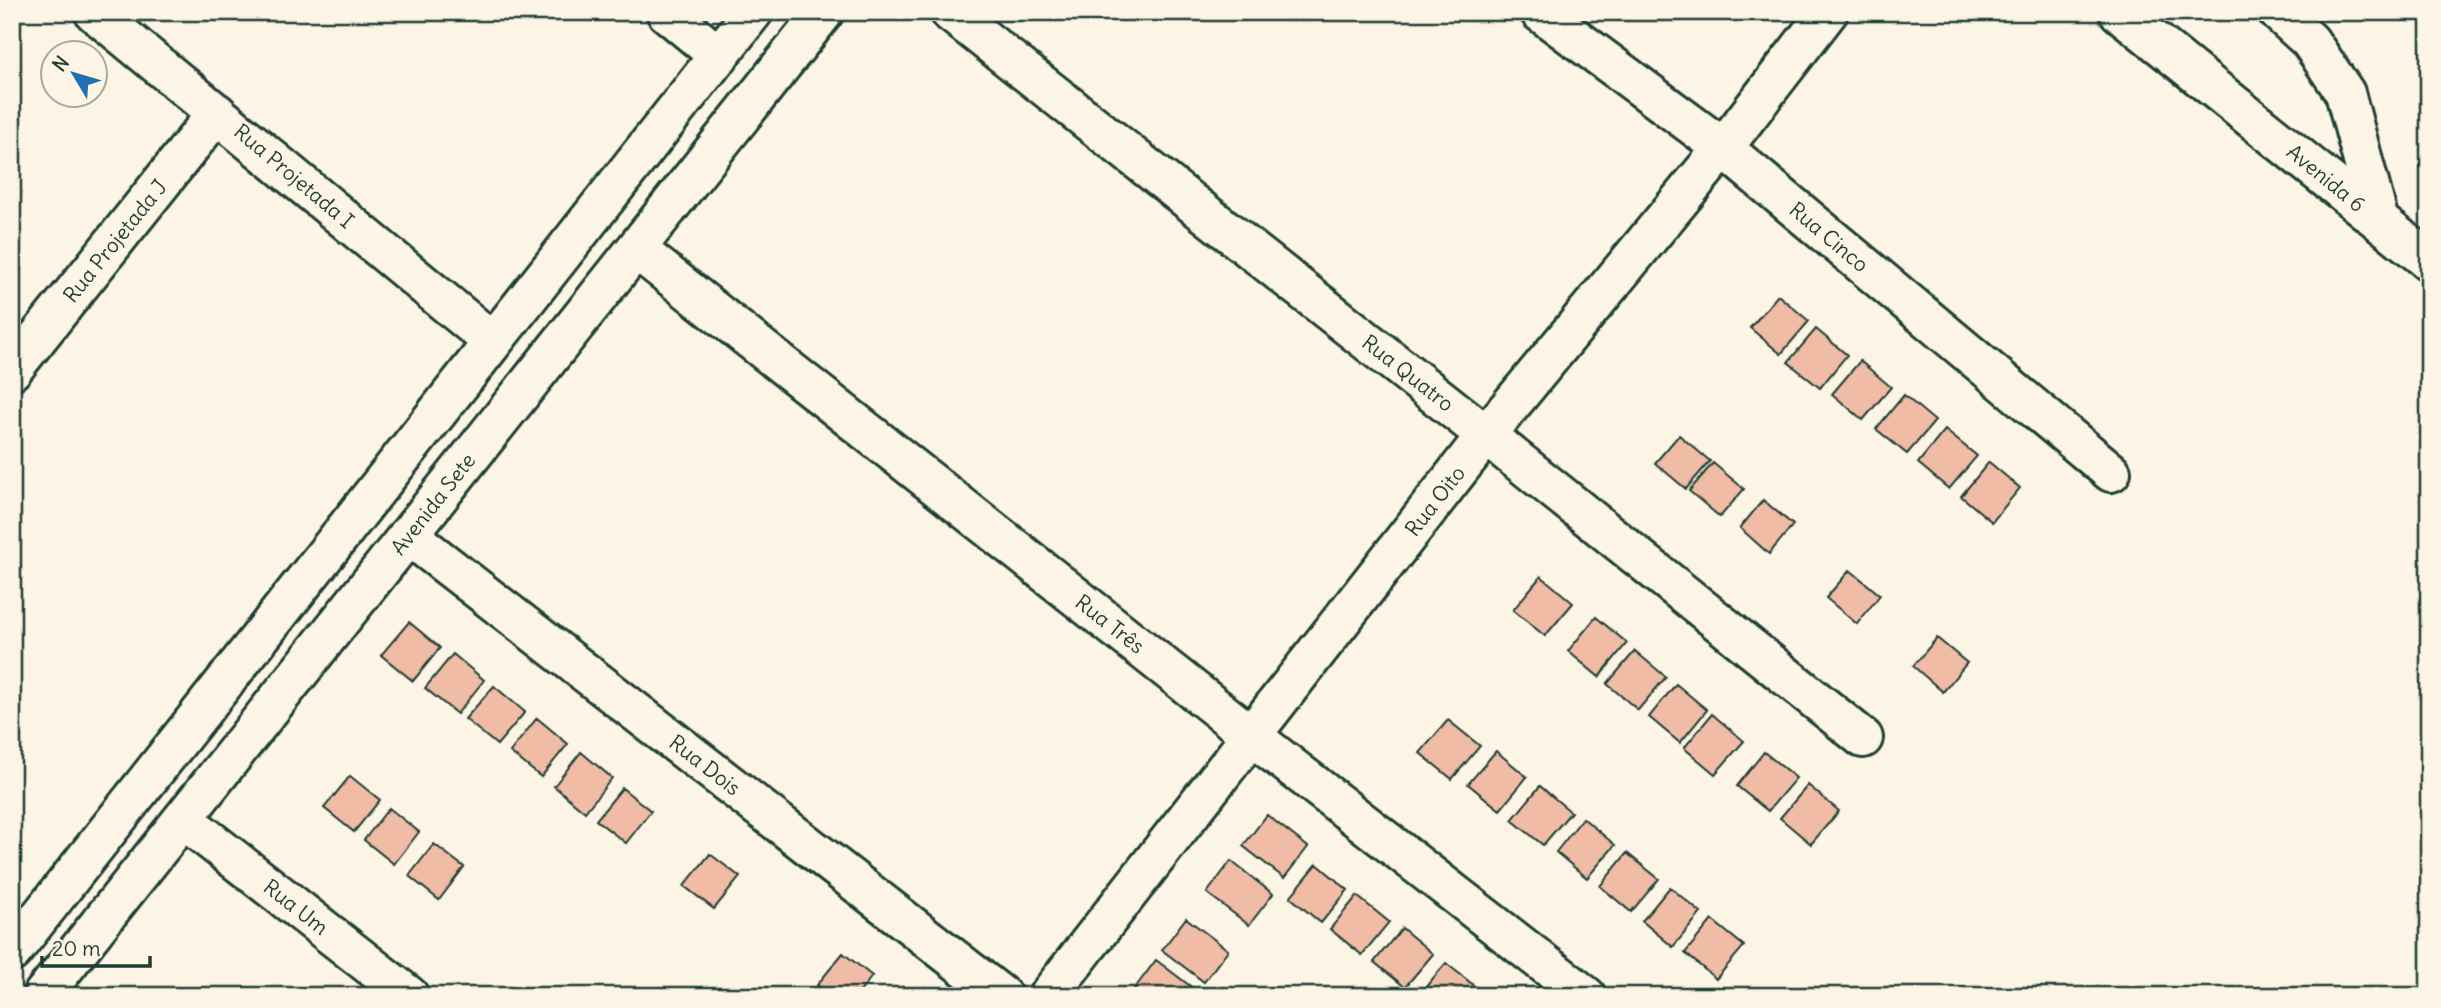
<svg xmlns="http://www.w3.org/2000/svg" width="2441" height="1008" viewBox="0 0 2441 1008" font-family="Delius,sans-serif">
<rect width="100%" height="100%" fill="#fcf5e5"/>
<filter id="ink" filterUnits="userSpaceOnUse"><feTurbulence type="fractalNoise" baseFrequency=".0143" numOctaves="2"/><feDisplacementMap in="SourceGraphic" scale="14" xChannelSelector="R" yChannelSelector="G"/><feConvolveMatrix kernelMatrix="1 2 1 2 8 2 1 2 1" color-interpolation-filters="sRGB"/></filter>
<g filter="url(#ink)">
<path fill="#f1bca5" stroke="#1f3d34" stroke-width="2" d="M1778,295L1809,321L1781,354L1750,328Z
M1816,329L1847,355L1820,388L1788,362Z
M1860,361L1891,387L1863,420L1832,394Z
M1904,395L1935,421L1907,454L1876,429Z
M1945,430L1977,456L1949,489L1918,463Z
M1679,435L1710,461L1686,489L1655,463Z
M1989,462L2020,488L1992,522L1961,496Z
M1713,463L1744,489L1720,517L1689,491Z
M1763,500L1793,525L1769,554L1740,528Z
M1850,570L1880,595L1857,624L1826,598Z
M1541,576L1573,603L1545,636L1513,610Z
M1596,617L1627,643L1599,677L1568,651Z
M409,622L440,648L413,681L381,655Z
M1937,638L1967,663L1943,692L1913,666Z
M1635,651L1666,677L1638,710L1607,684Z
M453,654L484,680L457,714L425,688Z
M1676,684L1707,710L1680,743L1649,717Z
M494,686L525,712L497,745L465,719Z
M1712,714L1744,741L1715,774L1684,748Z
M537,718L568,744L541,777L510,752Z
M1448,720L1480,746L1452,779L1420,753Z
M1496,751L1527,777L1500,810L1468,784Z
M581,752L612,778L585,812L554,786Z
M1764,752L1796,778L1768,811L1737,786Z
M350,776L380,800L354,832L324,808Z
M1808,785L1839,811L1811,844L1780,818Z
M1540,786L1571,812L1543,845L1512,820Z
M622,788L651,811L626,843L596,820Z
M389,808L419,832L394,864L364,840Z
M1267,815L1308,847L1284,878L1243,846Z
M1583,818L1615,845L1587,878L1556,852Z
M434,844L464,867L439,900L409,876Z
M1627,853L1659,879L1631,912L1600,886Z
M710,854L740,877L714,909L684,886Z
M1231,861L1273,894L1249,925L1207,893Z
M1317,864L1348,890L1321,923L1290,897Z
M1670,887L1701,913L1673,947L1642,921Z
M1357,896L1389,922L1362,955L1330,929Z
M1186,918L1228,950L1204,982L1162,950Z
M1712,920L1744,946L1716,979L1685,953Z
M1402,928L1433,954L1405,987L1374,962Z
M843,953L872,976L857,996H831L817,985Z
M1156,960L1198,992L1195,996H1137L1132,992Z
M1446,963L1477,988L1471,996H1418Z"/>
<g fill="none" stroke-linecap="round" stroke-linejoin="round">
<g stroke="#1f3d34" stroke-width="44">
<path id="street" d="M94,12L493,342
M666,12L719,56
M950,12L1486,435L1863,738
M1540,12L1723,148L2111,472
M2119,12L2429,261
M2278,12L2310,41L2345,93L2379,221
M636,249L1253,737L1586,996
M12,370L217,113
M408,535L1002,996
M183,819L409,996
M12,952L753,12
M42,996L824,12
M1048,996L1486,435L1723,148L1828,12"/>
</g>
<use href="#street" stroke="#fcf5e5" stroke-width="38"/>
</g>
</g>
<g text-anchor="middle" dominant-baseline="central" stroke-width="6" stroke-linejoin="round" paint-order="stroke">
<g font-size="21" fill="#1f3d34" stroke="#fcf5e5">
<text transform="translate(294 176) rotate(40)">Rua Projetada I</text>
<text transform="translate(2326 178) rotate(39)">Avenida 6</text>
<text transform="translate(1829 237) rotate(40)">Rua Cinco</text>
<text transform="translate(115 241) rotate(-51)">Rua Projetada J</text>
<text transform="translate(1408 373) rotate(38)">Rua Quatro</text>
<text transform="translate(1435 501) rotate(-52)">Rua Oito</text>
<text transform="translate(433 504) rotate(-52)">Avenida Sete</text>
<text transform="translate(1110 624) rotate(38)">Rua Três</text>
<text transform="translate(705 765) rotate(38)">Rua Dois</text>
<text transform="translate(296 907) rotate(38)">Rua Um</text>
</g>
</g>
<rect width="2441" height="1008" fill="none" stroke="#fcf5e5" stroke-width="42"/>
<rect x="21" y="21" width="2399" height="966" fill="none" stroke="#1f3d34" stroke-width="2.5" filter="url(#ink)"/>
<g transform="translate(74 74) rotate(308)"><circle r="33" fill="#fcf5e5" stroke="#a4ab9e" stroke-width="2"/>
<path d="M0-5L12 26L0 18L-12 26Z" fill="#1f6fb2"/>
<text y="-10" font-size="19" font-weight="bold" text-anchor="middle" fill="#1f3d34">N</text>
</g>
<path d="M42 956v10h108v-10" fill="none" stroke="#1f3d34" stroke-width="3.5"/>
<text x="52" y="956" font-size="21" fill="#1f3d34" stroke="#fcf5e5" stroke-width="5" paint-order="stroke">20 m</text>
</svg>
